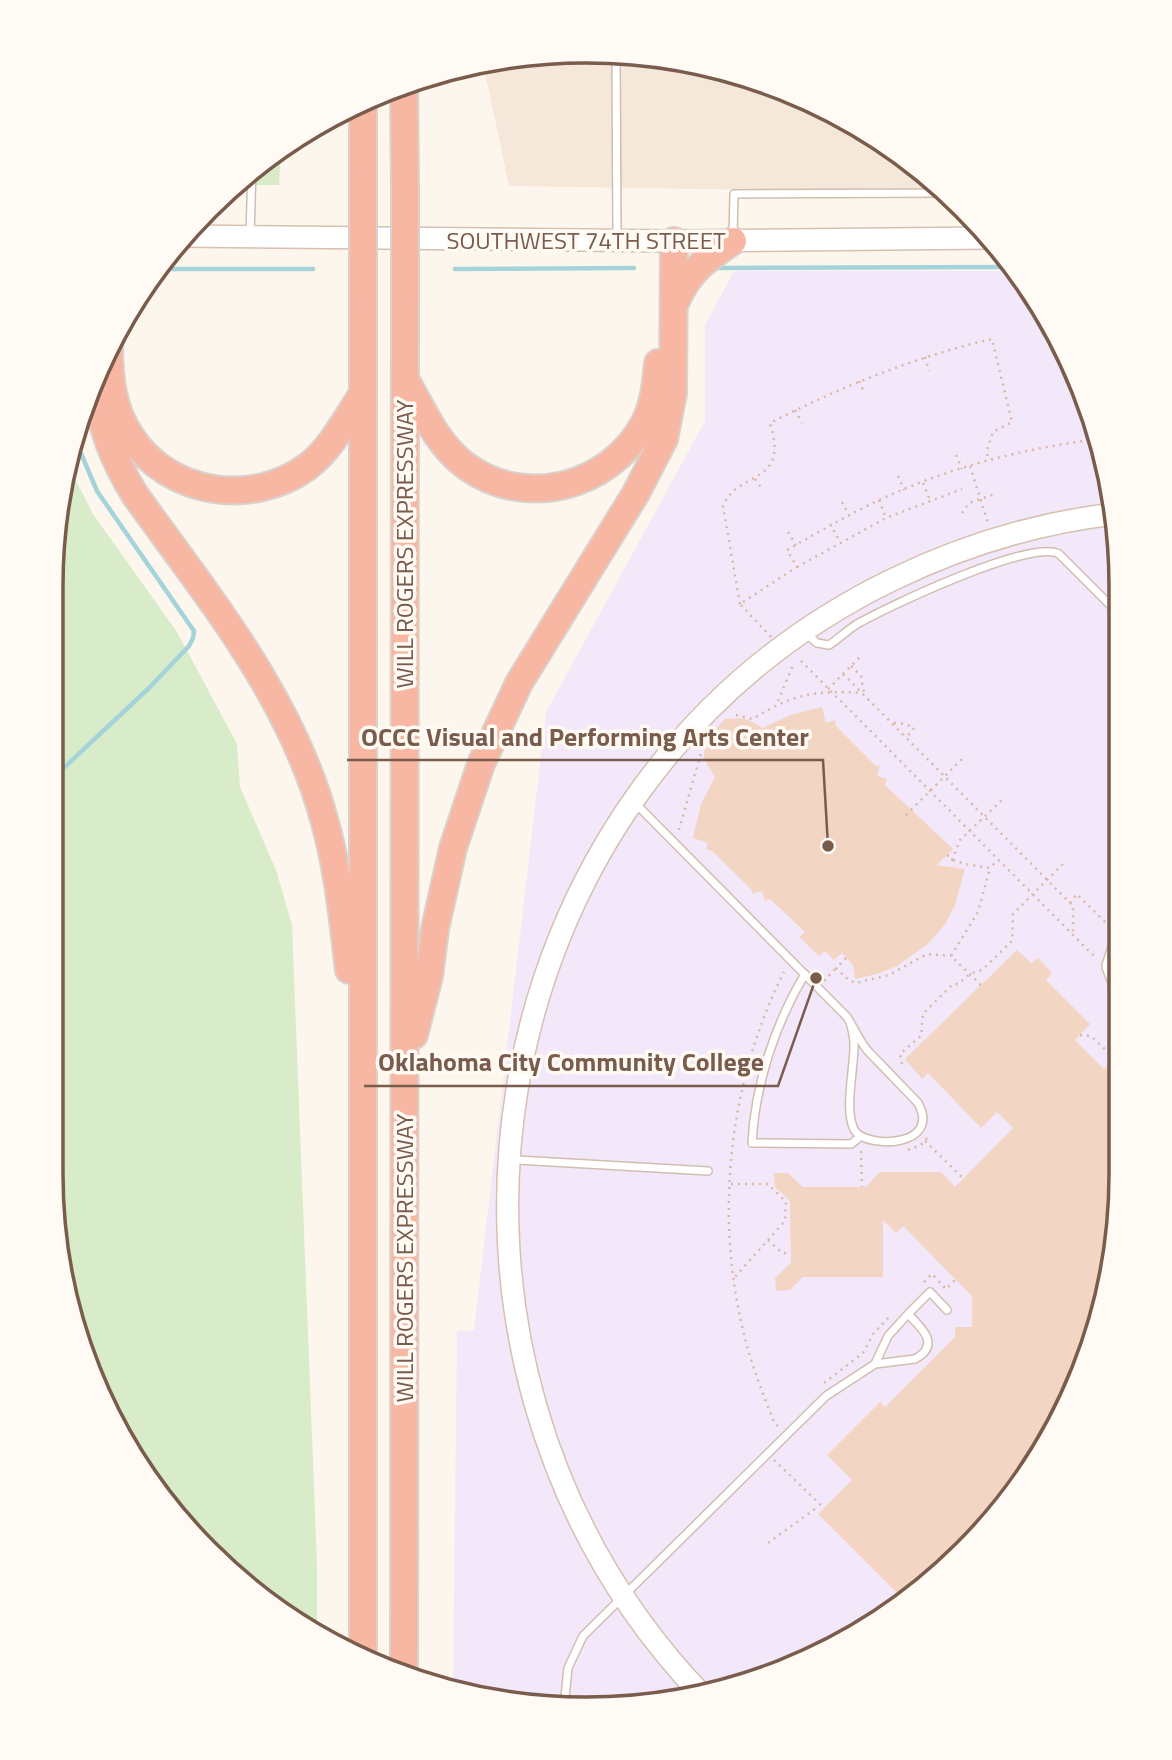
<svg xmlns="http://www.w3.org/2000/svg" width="1172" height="1760" viewBox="0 0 1172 1760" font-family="'Titillium Web',sans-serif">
<rect width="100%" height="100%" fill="#fdf6ec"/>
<path fill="#f5e8da" d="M551,52L656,55L758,79L854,123L939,184L948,193L509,186L483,63Z"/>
<path fill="#f3e8fa" d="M734,271H1018L1066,350L1103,448L1120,551L1117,1244L1066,1410L988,1527L853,1638L691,1699L551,1708L453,1685L457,1331L474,1330L546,712L705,421V325Z"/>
<path fill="#d8ecc9" d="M281,148L279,185H235L260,161Z
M70,469L93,514L177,632L237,744L240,787L276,870L292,925L317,1564V1632L260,1598L141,1472L79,1346L51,1174L55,516Z"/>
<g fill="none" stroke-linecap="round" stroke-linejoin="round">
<path stroke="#a5d3da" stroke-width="4.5" d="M716,268L1015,267
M160,269H313
M455,269L634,268
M54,777L149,688L189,646L193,638L194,631L97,491L77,444"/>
</g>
<path fill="#f3d5c3" d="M822,707L826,723L835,720L836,726L875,765L880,766L877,776L887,779L885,785L953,849L937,865L965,869L955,905L946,923L928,944L897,966L877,974L855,979L853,965L842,953L834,960L825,951L819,956L799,937L805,932L770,899L765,901L762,891L753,894L751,889L712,851L706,849L708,843L693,838L701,804L715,777L704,759L705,741L725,719L744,718L763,728L790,715Z
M1017,950L1031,963L1038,958L1052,973L1046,980L1090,1024L1075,1040L1104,1069L1118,1056L1117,1244L1066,1410L1015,1487L902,1598L818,1514L852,1480L827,1455L880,1402L885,1407L955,1337V1327H972V1296L903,1226L896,1233L883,1220V1277H803L790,1290L776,1291L775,1278L791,1263L790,1201L775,1187L774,1173H788L803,1187H866L880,1172H941L955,1187L1013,1128L997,1112L981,1128L928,1073L922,1079L905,1059Z"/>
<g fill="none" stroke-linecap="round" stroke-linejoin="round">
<g stroke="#d1beb0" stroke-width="10">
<path id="lane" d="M616,54L617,237
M250,235L252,169
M733,235L734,194L948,193
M809,636L817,643L829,645C840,638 848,629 859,623C889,606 1033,538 1059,554L1120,615
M636,804L847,1017C854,1028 859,1040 867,1050L918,1103C942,1147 868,1149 855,1131C843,1112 855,1066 854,1043C854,1036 852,1029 850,1022
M805,974C775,1024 755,1085 752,1143L851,1144L861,1136
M517,1160L708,1171
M908,1314L930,1292L947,1310
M564,1707L568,1668L583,1636L826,1396L875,1364L915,1359C941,1345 922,1328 908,1314L888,1336L875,1364"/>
</g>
<g stroke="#d6c0b0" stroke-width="24">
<path id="secondary" d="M182,236L674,241L990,238
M1118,979L1113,966L1118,951
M702,1695C380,1358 468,786 892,580C962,546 1036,523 1114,514"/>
</g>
<g stroke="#dad1cd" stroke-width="30">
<path id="highway" d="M404,85L405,187
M363,101V179
M363,292V1658
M675,303C689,271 705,260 733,241
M109,344C109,377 112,409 131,437C169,495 252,507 307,467C331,449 346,419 362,395
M405,379C422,408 437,445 466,466C525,509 609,488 644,424C654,405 656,384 658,363
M96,382C99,424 113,459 135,495C208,597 290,695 324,819C338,868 343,919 349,970
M414,1035L429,976L435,929L453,848L481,764L519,683L636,493L664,439L673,393L674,241
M404,1674L405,287"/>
</g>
<path stroke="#d9b8a5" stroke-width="2.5" stroke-dasharray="2 5" stroke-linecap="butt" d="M925,357L929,371
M859,381L865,394
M795,410L802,423
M956,455L962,469
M970,466L988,523
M898,476L904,490
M755,479L762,489
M923,483L930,500
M879,500L886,518
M842,502L849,515
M962,513L969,503L995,494
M830,524L840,542
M788,532L796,545
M797,567L886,518L962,489
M740,604L723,506C738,469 790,487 770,423C841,387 914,357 992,339L1012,422L993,432L987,450L988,461
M771,637L740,604L797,567L787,550C817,533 846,516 877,501C947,468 1023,448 1100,439
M801,661L1097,959
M851,666L861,676L864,693
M843,674L1073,906V936
M828,689L860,657
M778,701L793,665
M736,715L753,719C791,694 817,690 862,693
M894,723L906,724L914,728L906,738
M906,815L962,759
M679,830L701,753
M947,855L952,860L960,840L1002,800
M953,860L965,864L990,868L998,860
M1070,903L1077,894L1113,930L1112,933
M846,958L836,968L850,981L856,983L889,975L927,954L951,956
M824,981L836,968
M981,985L951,956L978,912L990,868
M1080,1035L1091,1036L1112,1056L1118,1050
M902,1064L900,1054L921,1036L923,1014L953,984H958L970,974L982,970L1012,941L1013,914L1064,863
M925,1141L963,1178
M908,1150L921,1145L928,1137
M861,1151L862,1187
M731,1184H768L786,1202L785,1221L734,1278
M768,1240L782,1253H790
M924,1282L932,1274L946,1289L956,1279
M824,1383L863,1353L873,1334L889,1317
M778,1426L774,1422C761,1389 748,1356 741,1321C715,1206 731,1077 784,972
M774,1460L824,1508
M768,1543L819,1506"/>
<use href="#lane" stroke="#fff" stroke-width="7"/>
<use href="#secondary" stroke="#fff" stroke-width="21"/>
<use href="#highway" stroke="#f7b7a3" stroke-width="26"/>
<g stroke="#dad1cd" stroke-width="30" stroke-linecap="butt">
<path id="highway-bridge" d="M405,187V287
M363,292V179"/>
</g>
<use href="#highway-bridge" stroke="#f7b7a3" stroke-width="26"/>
</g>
<g text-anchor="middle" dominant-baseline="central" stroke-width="7" stroke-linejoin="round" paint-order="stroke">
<g font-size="24" fill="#7a5c4d" stroke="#fffaf3">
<text x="586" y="240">SOUTHWEST 74TH STREET</text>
<text transform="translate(404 544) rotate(-90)">WILL ROGERS EXPRESSWAY</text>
<text transform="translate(404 1258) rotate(-90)">WILL ROGERS EXPRESSWAY</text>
</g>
</g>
<path d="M0 0H1172V1760H0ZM586 63H586A523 523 0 0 1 1109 586V1174A523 523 0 0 1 586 1697H586A523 523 0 0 1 63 1174V586A523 523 0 0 1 586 63Z" fill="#fffaf3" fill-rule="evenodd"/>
<path fill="none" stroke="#7a5c4d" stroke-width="3.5" d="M586 63H586A523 523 0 0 1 1109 586V1174A523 523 0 0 1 586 1697H586A523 523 0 0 1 63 1174V586A523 523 0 0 1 586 63Z"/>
<path fill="none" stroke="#7a5c4d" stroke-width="2.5" d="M828 846L823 760H347M816 978L778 1086H364"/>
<g fill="#7a5c4d" stroke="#fffaf3" stroke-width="2.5">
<circle cx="828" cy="846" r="7"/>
<circle cx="816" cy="978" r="7"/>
</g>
<g font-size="26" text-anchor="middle" font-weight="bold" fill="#7a5c4d" stroke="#fffaf3" stroke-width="7" stroke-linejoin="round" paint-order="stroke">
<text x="585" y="746">OCCC Visual and Performing Arts Center</text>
<text x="571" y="1071">Oklahoma City Community College</text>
</g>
</svg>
